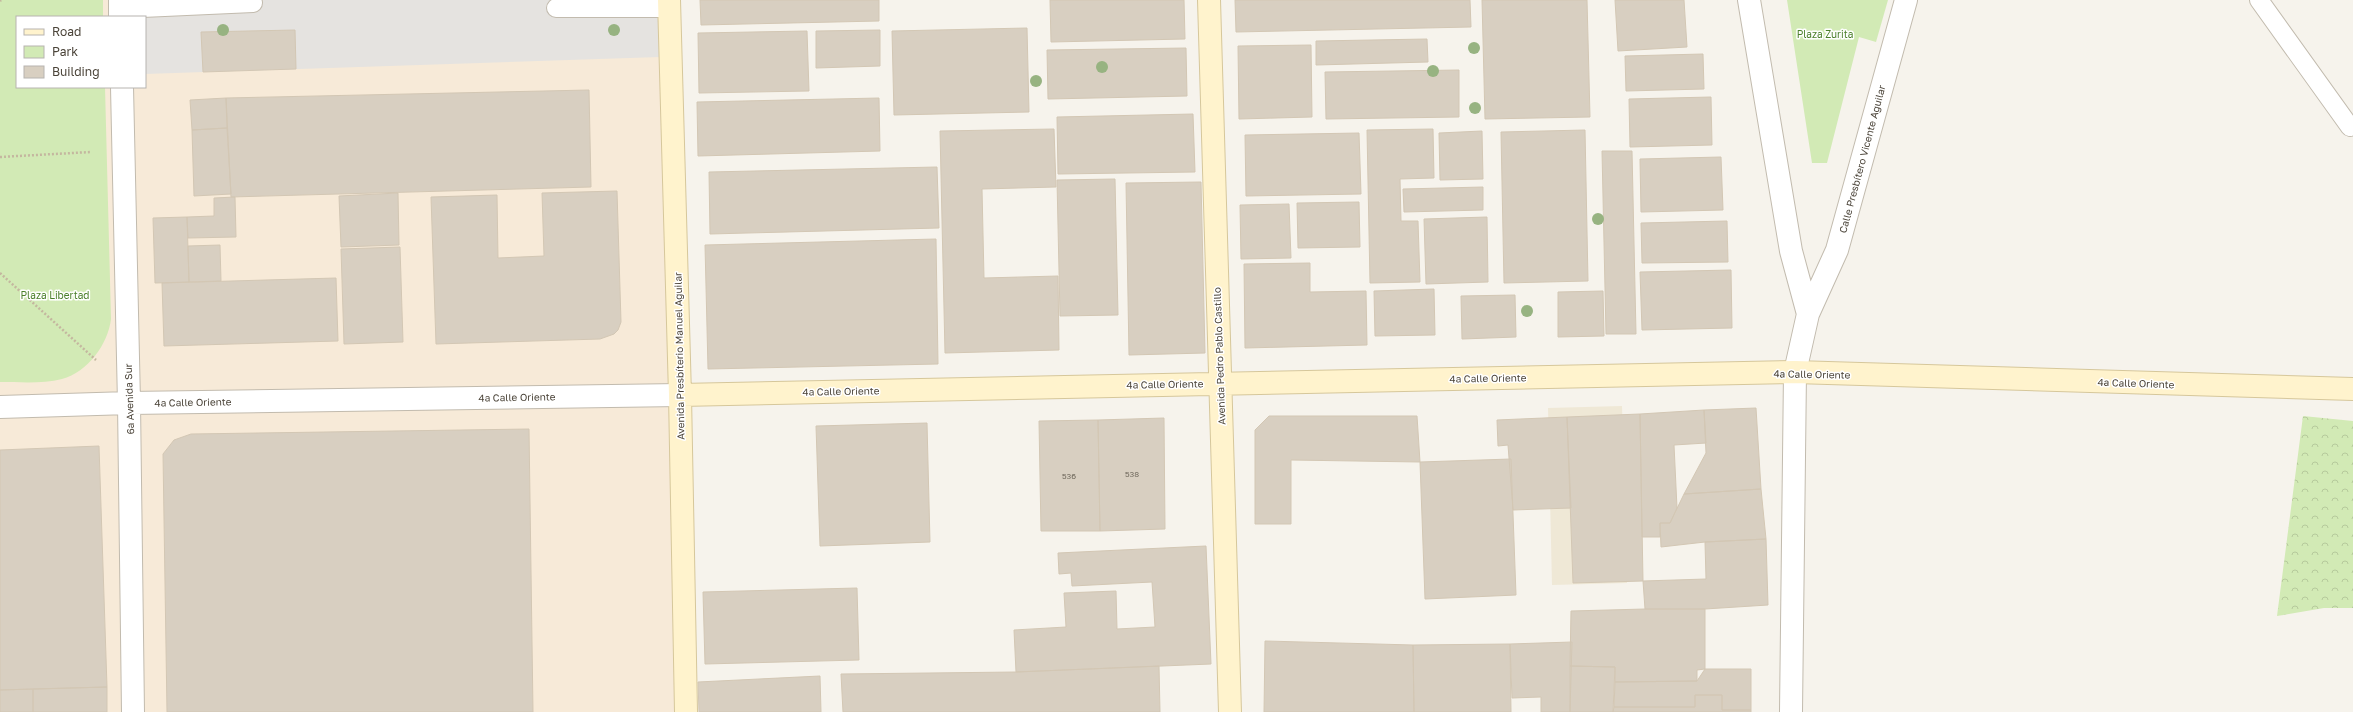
<svg xmlns="http://www.w3.org/2000/svg" width="2353" height="712" viewBox="0 0 2353 712" font-family="'Golos Text',sans-serif">
<defs>
<pattern id="forest-crowns" width="20" height="18" patternUnits="userSpaceOnUse"><rect width="20" height="18" fill="#d2eab5"/><path d="M2 6a3 3 0 1 1 6 0M12 15a3 3 0 1 1 6 0" fill="none" stroke="#b6ca9c"/></pattern>
</defs>
<rect width="100%" height="100%" fill="#f6f3ec"/>
<path fill="#f7ead8" fill-rule="evenodd" d="M0,0H668L684,712H0ZM17,17H145V87H17Z"/>
<path fill="#efe8d6" d="M1622,406L1627,583L1552,585L1548,408Z"/>
<path fill="#d2eab5" d="M0,0H103V17H17V87H105L111,319C108,344 88,372 62,379C43,384 20,382 0,382Z
M1787,0H1888L1876,42L1859,37L1827,163H1812Z"/>
<path fill="url(#forest-crowns)" d="M2303,416L2353,421V608H2324L2277,616Z"/>
<path fill="#e5e3e0" d="M133,0H658L660,57L145,74V17H134Z"/>
<path fill="#d8cfc1" stroke="#d3c7b4" d="M700,0H879V21L701,25Z
M1050,0H1184L1185,39L1051,42Z
M1235,0H1470L1471,27L1236,32Z
M1482,0H1587L1590,117L1485,119Z
M1615,0H1684L1687,47L1618,51Z
M1027,28L1029,112L894,115L892,31Z
M295,30L296,69L203,72L201,32Z
M880,30V66L816,68V31Z
M807,31L809,91L699,93L698,33Z
M1427,39L1428,62L1316,65V41Z
M1311,45L1312,117L1239,119L1238,46Z
M1186,48L1187,96L1048,99L1047,50Z
M1703,54L1704,89L1626,91L1625,56Z
M1459,70V117L1326,119L1325,72Z
M589,90L591,187L231,197L226,98Z
M1711,97L1712,145L1630,147L1629,99Z
M226,98L227,128L192,130L190,100Z
M879,98L880,151L698,156L697,102Z
M1193,114L1195,172L1058,174L1057,117Z
M227,128L231,194L194,196L192,130Z
M1054,129L1056,187L982,189L984,278L1058,276L1059,350L945,353L940,131Z
M1433,129L1434,178L1400,179L1401,221H1418L1420,282L1370,283L1367,130Z
M1585,130L1588,281L1504,283L1501,132Z
M1482,131L1483,179L1440,180L1439,133Z
M1359,133L1361,194L1246,196L1245,135Z
M1602,151H1632L1636,334H1606Z
M1721,157L1723,210L1641,212L1640,159Z
M937,167L939,228L710,234L709,172Z
M1115,179L1118,315L1060,316L1057,180Z
M1201,182L1205,353L1129,355L1126,183Z
M1483,187V210L1404,212L1403,189Z
M617,191L621,322L618,330L614,334L600,339L436,344L431,197L497,195L498,258L544,256L542,193Z
M398,193L399,245L341,247L339,196Z
M235,197L236,237L188,238L187,217L214,216V198Z
M1359,202L1360,247L1298,248L1297,203Z
M1289,204L1291,258L1241,259L1240,205Z
M187,217L189,282L155,283L153,218Z
M1487,217L1488,282L1426,284L1424,219Z
M1727,221L1728,262L1642,263L1641,223Z
M936,239L938,364L708,369L705,245Z
M220,245L221,281L189,282L188,246Z
M400,247L403,342L344,344L341,249Z
M1310,263V292L1366,291L1367,345L1245,348L1244,264Z
M1731,270L1732,328L1642,330L1640,272Z
M336,278L338,341L164,346L162,283Z
M1434,289L1435,335L1375,336L1374,291Z
M1603,291L1604,336L1558,337V292Z
M1515,295L1516,337L1462,339L1461,296Z
M1756,408L1761,489L1684,494L1706,453L1704,410Z
M1704,410L1706,443L1674,445L1677,508L1670,523H1660V537H1642L1640,414Z
M1640,414L1643,581L1573,583L1567,417Z
M1269,416H1417L1420,462L1291,460V524H1255V430Z
M1567,417L1571,508L1513,510L1508,445L1498,446L1497,420Z
M1164,418L1165,529L1100,531L1098,420Z
M1098,420L1100,531H1041L1039,421Z
M927,423L930,542L820,546L816,426Z
M529,429L533,712H167L163,454L174,440L191,434Z
M99,446L107,687L0,690V450Z
M1511,459L1516,595L1425,599L1420,462Z
M1761,489L1766,539L1705,542L1661,547L1660,523H1670L1684,494Z
M1766,539L1768,605L1705,609H1645L1643,581L1706,579L1705,542Z
M1206,546L1211,664L1016,672L1014,630L1066,627L1064,593L1116,591L1117,629L1155,627L1152,582L1072,586L1071,573L1059,574L1058,553Z
M857,588L859,660L705,664L703,592Z
M1645,609H1705V669L1697,670V681L1615,682V667L1570,666L1571,611Z
M1265,641L1413,645L1414,712H1264Z
M1572,642L1570,712H1541V697L1512,698L1510,644Z
M1510,644L1511,712H1414L1413,645Z
M1159,666L1160,712H843L841,674L1016,672Z
M1570,666L1615,667L1613,712H1570Z
M1705,669H1751V710H1722V695H1695V707H1614L1615,682L1697,681Z
M820,676L821,712H699L698,682Z
M107,687V712H33V689Z
M33,689V712H0V690Z
M1695,695H1722V710H1751V712H1613L1614,707H1695Z"/>
<g fill="none" stroke-linecap="round" stroke-linejoin="round">
<g stroke="#c2bbae" stroke-width="20">
<path id="lane" d="M2259,0L2350,127
M556,8H669
M120,9L253,3"/>
</g>
<g stroke="#c2bbae" stroke-width="24">
<path id="street" d="M120,0V17
M1749,0L1791,251L1808,314L1795,372L1791,712
M122,87L129,403L133,712
M1808,314L1837,250L1906,0
M0,407L129,403L680,395"/>
</g>
<g stroke="#d6c79b" stroke-width="24">
<path id="secondary" d="M669,0L680,395L686,712
M1209,0L1230,712
M680,395L1795,372L2353,389"/>
</g>
<path stroke="#c4b79f" stroke-width="2.5" stroke-dasharray="2 2" stroke-linecap="butt" d="M0,1L1,0
M0,157L91,152
M0,273L96,360"/>
<use href="#lane" stroke="#fff" stroke-width="18"/>
<use href="#street" stroke="#fff" stroke-width="22"/>
<use href="#secondary" stroke="#fff3cd" stroke-width="22"/>
</g>
<g fill="#97b381">
<circle cx="223" cy="30" r="6"/>
<circle cx="614" cy="30" r="6"/>
<circle cx="1474" cy="48" r="6"/>
<circle cx="1102" cy="67" r="6"/>
<circle cx="1433" cy="71" r="6"/>
<circle cx="1036" cy="81" r="6"/>
<circle cx="1475" cy="108" r="6"/>
<circle cx="1598" cy="219" r="6"/>
<circle cx="1527" cy="311" r="6"/>
</g>
<g text-anchor="middle" dominant-baseline="central" stroke-width="3" stroke-linejoin="round" paint-order="stroke">
<g font-size="8" fill="#6e675b">
<text x="1132" y="474">538</text>
<text x="1069" y="476">536</text>
</g>
<g font-size="10" fill="#4a7f2a" stroke="#fff">
<text x="1825" y="34">Plaza Zurita</text>
<text x="55" y="295">Plaza Libertad</text>
</g>
<g font-size="10" fill="#4b4439" stroke="#fff">
<text transform="translate(1862 159) rotate(-75)">Calle Presbítero Vicente Aguilar</text>
<text transform="translate(679 356) rotate(-91)">Avenida Presbíterio Manuel Aguilar</text>
<text transform="translate(1219 356) rotate(-92)">Avenida Pedro Pablo Castillo</text>
<text transform="translate(1812 374) rotate(1)">4a Calle Oriente</text>
<text transform="translate(1488 378) rotate(-1)">4a Calle Oriente</text>
<text transform="translate(2136 383) rotate(2)">4a Calle Oriente</text>
<text transform="translate(1165 384) rotate(-1)">4a Calle Oriente</text>
<text transform="translate(841 391) rotate(-1)">4a Calle Oriente</text>
<text transform="translate(517 397) rotate(-1)">4a Calle Oriente</text>
<text transform="translate(129 399) rotate(-92)">6a Avenida Sur</text>
<text transform="translate(193 402) rotate(-1)">4a Calle Oriente</text>
</g>
</g>
<rect x="16" y="16" width="130" height="72" fill="#ffffff" stroke="#b7b4b0"/>
<rect x="24" y="29" width="20" height="6" fill="#fff3cd" stroke="#b7b4b0"/>
<text x="52" y="36" font-size="12" fill="#4b4439">Road</text>
<rect x="24" y="46" width="20" height="12" fill="#d2eab5" stroke="#b7b4b0"/>
<text x="52" y="56" font-size="12" fill="#4b4439">Park</text>
<rect x="24" y="66" width="20" height="12" fill="#d8cfc1" stroke="#b7b4b0"/>
<text x="52" y="76" font-size="12" fill="#4b4439">Building</text>
</svg>
